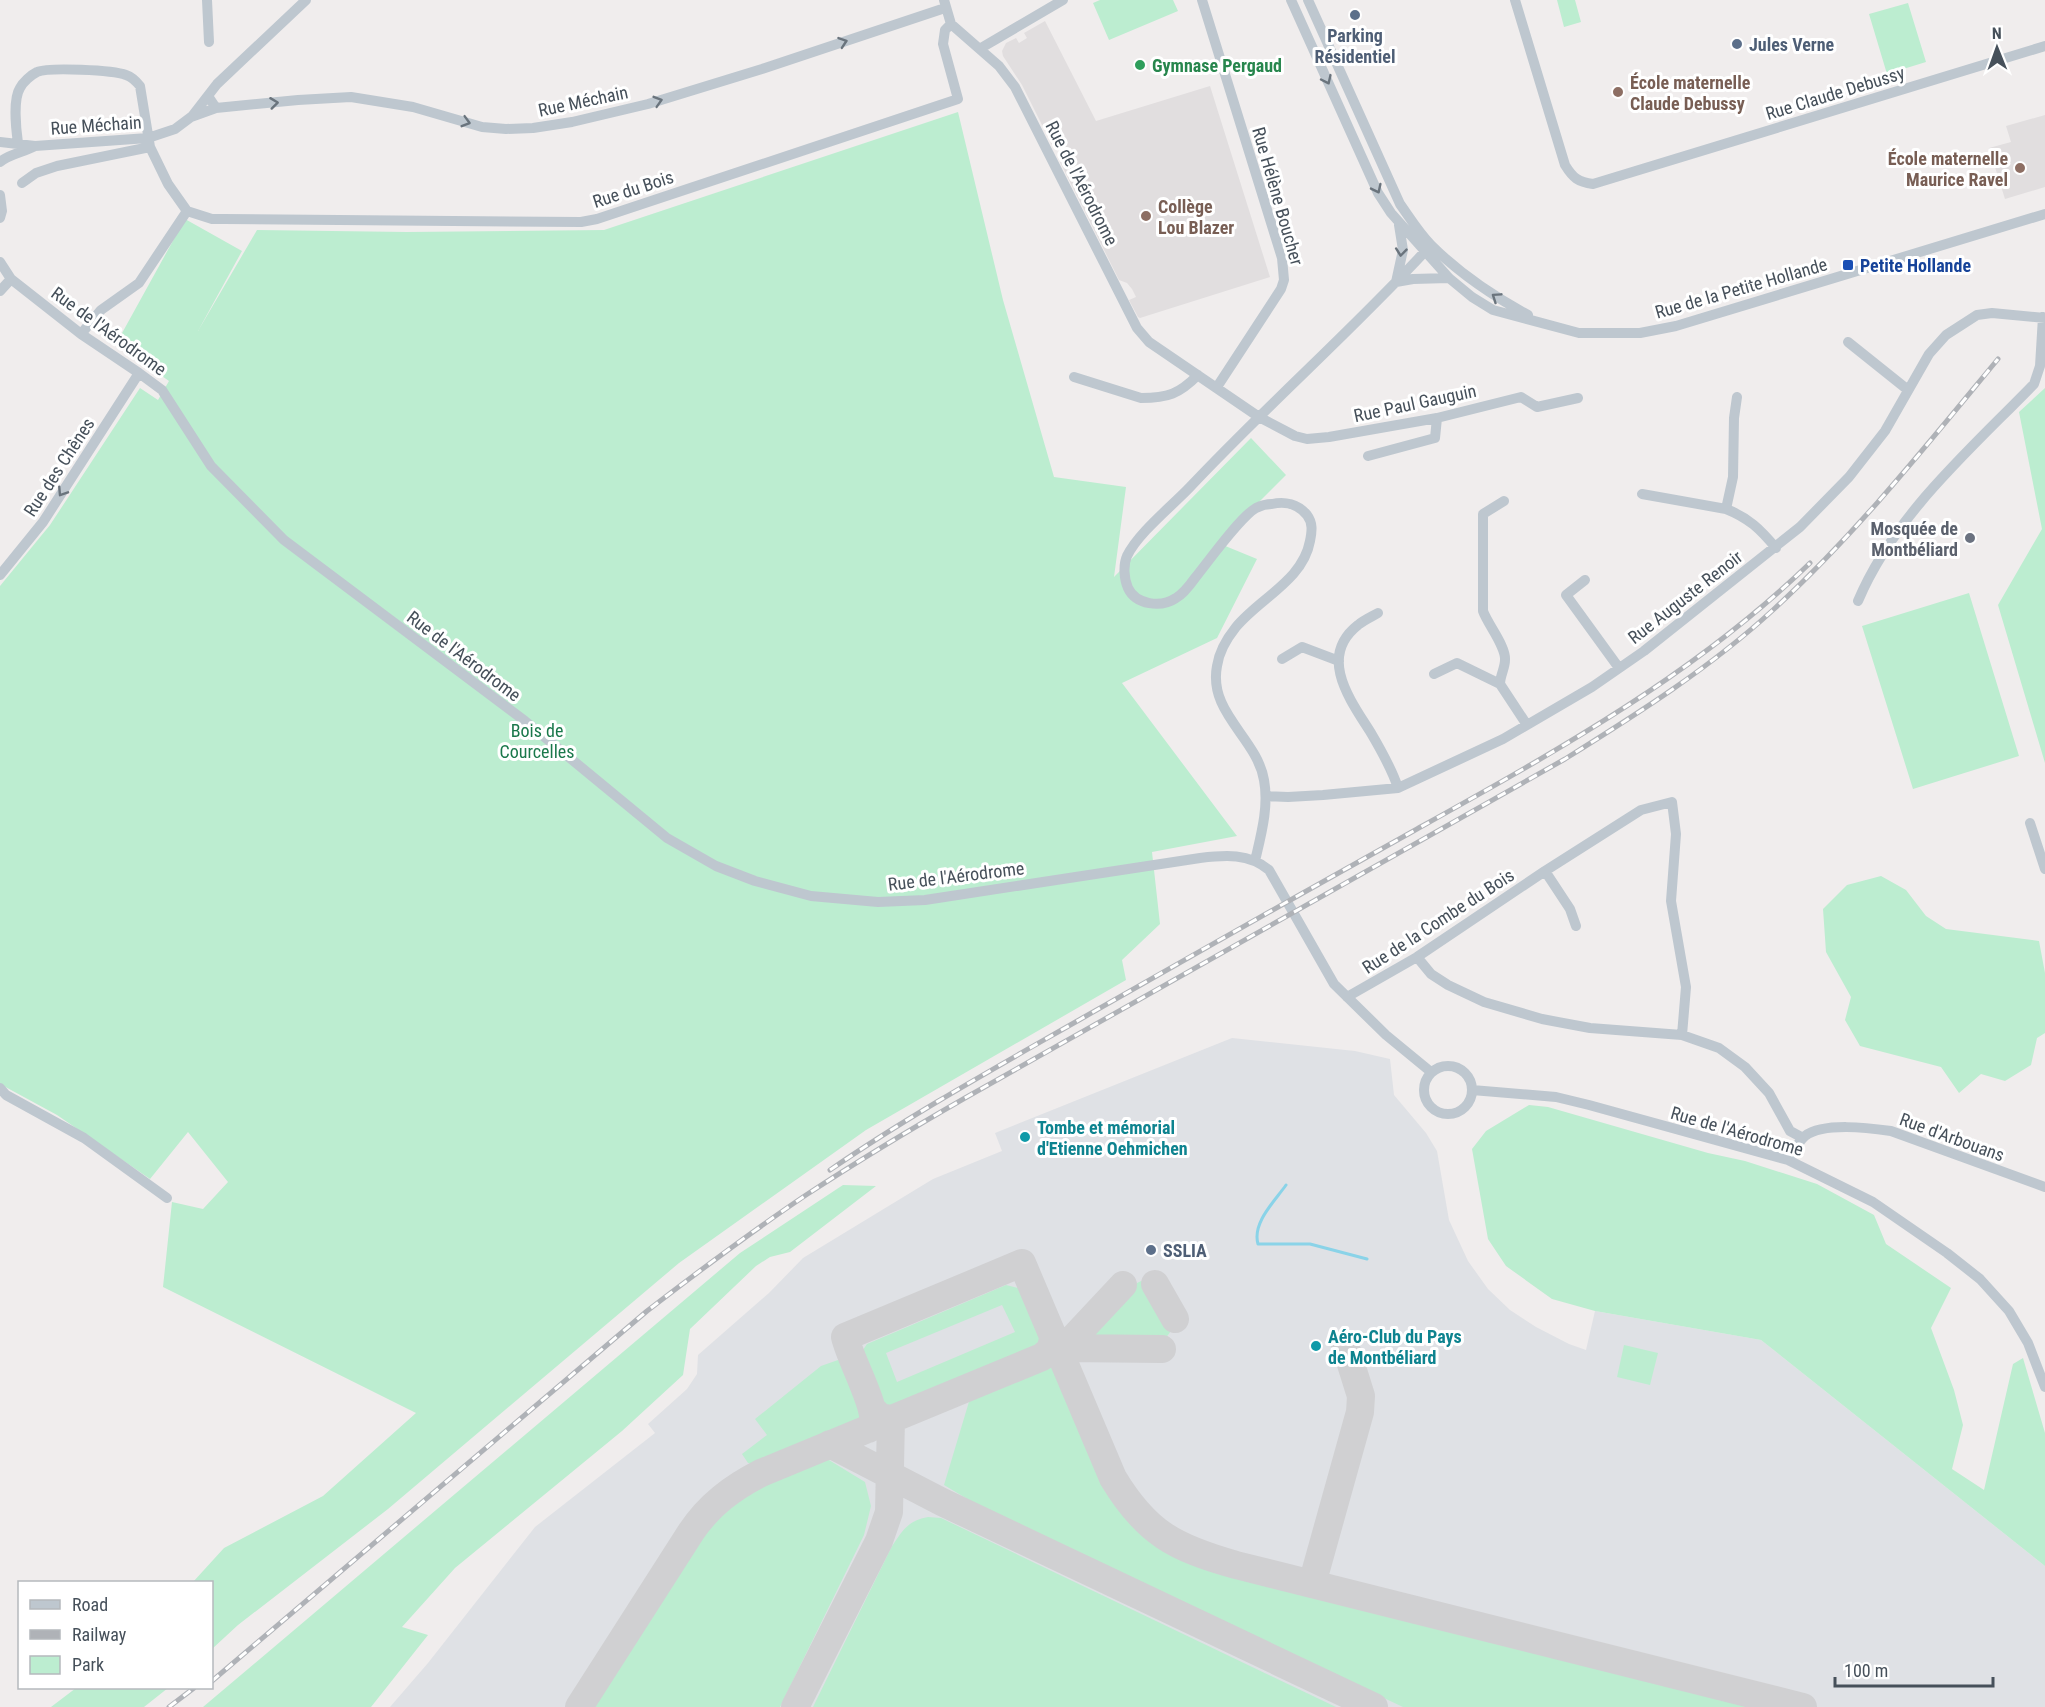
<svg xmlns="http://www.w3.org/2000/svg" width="2045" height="1707" viewBox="0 0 2045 1707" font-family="'Roboto Condensed',sans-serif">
<rect width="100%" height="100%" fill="#f0eded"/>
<path fill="#e1dedf" d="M1045,21L1096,121L1210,86L1270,277L1140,318L1138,317L1129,300L1136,297L1132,289L1127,283L1119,280L1060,162L1073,156L1071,148L1052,145L1022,85L1003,56L1002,51L1006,43L1016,38L1019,43L1027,38L1024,33Z
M2045,115V187L2005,199L1989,148L2011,142L2006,126Z"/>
<path fill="#dfe1e5" d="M1232,1038L1355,1051L1390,1059L1394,1095L1426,1133L1437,1151L1449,1220L1468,1261L1488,1289L1510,1310L1536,1327L1569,1344L1586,1350L1595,1311L1761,1340L2045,1566V1707H390L428,1663L535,1527L655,1433L648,1424L687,1389L697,1374L698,1355L769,1293L803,1258L933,1179L1002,1151L995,1133Z"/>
<path fill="#bcedd0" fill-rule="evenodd" d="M1100,0H1173L1178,11L1109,40L1093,3Z
M1557,0H1575L1581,22L1564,27Z
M1908,3L1926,62L1887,74L1869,14Z
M958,112L1003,300L1054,477L1126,487L1114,577L1251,438L1286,475L1218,543L1257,559L1217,638L1122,683L1237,836L1152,852L1160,924L1122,960L1126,980L866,1130L679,1263L388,1509L238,1625L212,1649V1582H193L224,1548L323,1496L416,1413L163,1287L172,1202L203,1209L228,1182L188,1132L150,1179L57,1115L0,1084V586L50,525L140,388L158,400L169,381L116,344L185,219L242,251L198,331L257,230L407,232L604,230Z
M2045,388V763L1998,605L2042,529L2019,412Z
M1969,593L2019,756L1913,789L1862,626Z
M1881,876L1906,890L1926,916L1946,929L2039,941L2045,973V1033L2037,1038L2031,1065L2005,1081L1981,1074L1959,1093L1941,1067L1860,1046L1845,1020L1851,997L1826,952L1823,909L1847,885Z
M1529,1105L1548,1107L1708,1153L1745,1161L1817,1184L1874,1215L1886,1244L1951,1288L1931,1328L1954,1390L1963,1425L1952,1469L1984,1490L2013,1364L2023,1358L2045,1433V1566L1761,1340L1595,1311L1552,1299L1506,1266L1488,1239L1472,1149L1486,1131Z
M843,1185L876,1186L790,1252L770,1257L756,1266L690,1329L683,1375L622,1431L455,1568L402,1627L428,1635L371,1707H203L740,1253Z
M1141,1281L1149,1283L1172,1320C1173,1330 1170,1334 1162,1341L1080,1338L1126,1289Z
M1006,1285L1022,1289L1026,1294L1044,1336L1042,1344L1037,1350L894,1410L887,1409L879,1405L861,1362L863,1350L867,1344ZM1002,1305L1015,1332L897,1382L886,1353Z
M1624,1345L1658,1353L1650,1385L1617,1377Z
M838,1360L844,1364L848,1369L864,1409L862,1422L762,1466L748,1463L742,1454L767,1435L755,1419L821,1366Z
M1046,1366L1055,1368L1060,1374C1084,1430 1102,1497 1149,1538C1161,1548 1176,1554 1190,1560L1773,1707H1403L999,1518L944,1485L971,1395L1035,1368Z
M824,1457L865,1482L871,1506L864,1535L780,1707H591L710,1522L730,1503L759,1484Z
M928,1517L941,1518L1336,1707H813L891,1548C902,1531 907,1521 928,1517Z
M76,1688H168L144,1707H51Z"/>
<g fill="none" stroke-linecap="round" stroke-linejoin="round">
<path stroke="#8ad3e8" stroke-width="3" d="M1286,1185C1274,1202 1252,1223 1258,1244H1310L1367,1259"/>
<path stroke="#d0d0d2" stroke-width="28" d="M1155,1284L1175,1319
M1064,1348L1123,1285
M1058,1351L1064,1348L1162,1349
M868,1429L873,1422C876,1405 850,1359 845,1337L1022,1263L1113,1478C1146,1533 1175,1548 1236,1565L1803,1707
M830,1444L942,1502L1374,1707
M1312,1584L1360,1412L1361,1396L1345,1345
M579,1707L691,1532C709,1505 732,1488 761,1473L1042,1357L1050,1350L1053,1340
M795,1707L879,1541L889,1512L891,1419L880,1417L875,1412"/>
<path stroke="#bec7cf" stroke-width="10" d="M207,0L209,42
M944,0L951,24L999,66L1015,87L1137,328L1149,342L1259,417L1295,436L1307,439L1329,437L1437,418L1521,397L1537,407L1578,398
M1202,0L1282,258L1284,280L1281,289L1217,387
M1291,0L1378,193L1391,213L1449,278L1472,297L1493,310L1579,333H1640L1676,326L2045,214
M1308,0L1400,204C1410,218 1419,233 1431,245C1459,273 1493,296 1528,315
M1515,0L1565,165C1573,178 1578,182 1593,184L2045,46
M981,48L1063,0
M216,108L298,100L351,97L413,107L482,127L506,129L533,128L572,122L648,104L762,69L945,8
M193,115L217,84L306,0
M0,142L35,146L148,138L175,129L191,117L216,108L208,96
M18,143C16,129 13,99 20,88C23,82 31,75 37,72C49,67 113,70 126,75C132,77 136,81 140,86L150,147L168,184L187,211L212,219H224L581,222L597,219L958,99L943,44L945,30L951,24
M0,162C9,154 24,152 35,146
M22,183L36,173L57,166L150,147
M0,195L2,211L0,218
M1399,225L1403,250L1396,282L1413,279L1449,278
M0,262L11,279L81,334L139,373L162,390L211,466L284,540L525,721L667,838L716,866L755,881L811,896L878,902L925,900L1200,858C1225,855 1249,853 1269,870L1334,984L1386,1035L1431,1072
M0,291L11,279
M81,334L101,310L139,283L187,211
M1848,342L1908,390
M1074,377L1141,398C1168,398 1179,394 1198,375
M1368,456L1435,438L1437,418
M1642,494L1726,509C1749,518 1760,529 1776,548
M1504,501L1483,514V611C1488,625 1506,646 1505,660C1505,668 1500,676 1500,684L1527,725
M1726,509L1733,477L1734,418L1737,397
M0,575L43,522L139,373
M1585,580L1566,595L1619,668
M1858,601C1895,514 1969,451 2034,384L2040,366L2043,317
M1378,613C1371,617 1364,620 1358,625C1317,657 1351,701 1371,733C1381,750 1392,769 1398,788
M1282,659L1302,647L1339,661
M1434,674L1457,663L1500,684
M1266,796L1288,797L1323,795L1398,788L1503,739L1592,687L1644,651L1800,527L1849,477L1885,431L1929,354L1946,335L1977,315L1992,313L2045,318
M2030,823L2045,869
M1255,861C1261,835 1269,807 1264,780C1257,738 1208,713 1217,666C1219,652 1228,637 1236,627C1260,598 1303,580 1310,541C1312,531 1313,523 1307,515C1298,504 1285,501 1272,504C1268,504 1260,506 1256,508C1240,517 1208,562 1195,578C1190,585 1183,594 1176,598C1161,608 1136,605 1128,588C1124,579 1123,565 1127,556C1138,533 1172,506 1190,487C1268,404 1354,329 1431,245
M1545,871L1570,909L1576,926
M1417,957L1431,974L1448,985L1484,1002L1542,1019L1590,1028L1682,1035L1719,1048L1745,1067L1769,1093L1790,1131L1803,1138
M1347,997L1417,957L1545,871L1641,810L1672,802L1676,834L1671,901L1686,987L1682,1035
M1424 1090a24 24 0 1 1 48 0a24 24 0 1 1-48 0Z
M0,1088L6,1095L84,1138L167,1198
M1472,1090L1556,1097L1589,1105L1788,1160L1873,1202L1947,1253L1980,1279L2009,1311L2028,1343L2045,1387
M1788,1160C1793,1152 1798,1142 1805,1136C1824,1122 1869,1128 1891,1131L2045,1187"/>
<g stroke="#afb2b7" stroke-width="5">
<path id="rail" d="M830,1170C910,1115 995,1068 1079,1020C1191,956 1304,892 1417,829C1555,752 1696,674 1810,563
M212,1681L647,1311C699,1271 751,1232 806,1195C858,1161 911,1129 965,1098L1565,759C1637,714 1710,668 1773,610C1856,534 1926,446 1998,359
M169,1707L194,1688"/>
</g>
<use href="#rail" stroke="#fff" stroke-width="3" stroke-dasharray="9" stroke-linecap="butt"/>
</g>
<defs><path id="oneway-chevron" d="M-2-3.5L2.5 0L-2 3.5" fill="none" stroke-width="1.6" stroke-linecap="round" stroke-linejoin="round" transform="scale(1.5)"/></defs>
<g stroke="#6a747d">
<use href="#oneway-chevron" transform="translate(843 42) rotate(-19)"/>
<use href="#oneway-chevron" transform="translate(1327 80) rotate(65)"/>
<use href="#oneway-chevron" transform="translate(658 101) rotate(-17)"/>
<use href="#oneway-chevron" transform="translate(274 103) rotate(-7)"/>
<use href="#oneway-chevron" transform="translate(466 122) rotate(16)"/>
<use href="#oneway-chevron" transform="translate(1377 189) rotate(64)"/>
<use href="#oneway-chevron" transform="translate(1401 252) rotate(96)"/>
<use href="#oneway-chevron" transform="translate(1496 297) rotate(-146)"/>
<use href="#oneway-chevron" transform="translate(62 492) rotate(123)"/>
</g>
<g fill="#5c6f8a" stroke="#fff" stroke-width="2">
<circle cx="1355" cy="15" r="6"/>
<circle cx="1737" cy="44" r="6"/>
<circle cx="1151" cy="1250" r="6"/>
</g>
<circle fill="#2e9e5b" stroke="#fff" stroke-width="2" cx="1140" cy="65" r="6"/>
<g fill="#8d6e63" stroke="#fff" stroke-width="2">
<circle cx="1618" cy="92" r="6"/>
<circle cx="2020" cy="168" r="6"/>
<circle cx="1146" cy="216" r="6"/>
</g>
<rect fill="#1a4fb4" stroke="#fff" stroke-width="2" x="1842" y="259" width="12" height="12" rx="3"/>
<circle fill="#6b7280" stroke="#fff" stroke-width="2" cx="1970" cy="538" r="6"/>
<g fill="#0f9aa8" stroke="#fff" stroke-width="2">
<circle cx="1025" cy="1137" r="6"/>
<circle cx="1316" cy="1346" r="6"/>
</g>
<g text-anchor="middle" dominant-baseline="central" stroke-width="6" stroke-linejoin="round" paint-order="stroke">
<g font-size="18" font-weight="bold" fill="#4e5e75" stroke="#fff" text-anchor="start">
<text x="1355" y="35" text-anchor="middle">Parking<tspan x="1355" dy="21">Résidentiel</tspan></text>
<text x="1749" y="44">Jules Verne</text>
<text x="1163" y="1250">SSLIA</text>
</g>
<g font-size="18" font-weight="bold" fill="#27864d" stroke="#fff" text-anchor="start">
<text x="1152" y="65">Gymnase Pergaud</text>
</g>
<g font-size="18" font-weight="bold" fill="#785e54" stroke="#fff" text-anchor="start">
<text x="1630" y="82">École maternelle<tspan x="1630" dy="21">Claude Debussy</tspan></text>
<text x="2008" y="158" text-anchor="end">École maternelle<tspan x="2008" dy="21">Maurice Ravel</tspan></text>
<text x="1158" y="206">Collège<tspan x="1158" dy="21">Lou Blazer</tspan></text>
</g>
<g font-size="18" fill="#46505a" stroke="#fff">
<text transform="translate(1835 93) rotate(-17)">Rue Claude Debussy</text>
<text transform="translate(583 101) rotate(-12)">Rue Méchain</text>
<text transform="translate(96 125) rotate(-4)">Rue Méchain</text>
<text transform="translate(1082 183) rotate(63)">Rue de l'Aérodrome</text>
<text transform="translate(633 189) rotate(-18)">Rue du Bois</text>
<text transform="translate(1278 196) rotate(74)">Rue Hélène Boucher</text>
<text transform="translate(1741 288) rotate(-16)">Rue de la Petite Hollande</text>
<text transform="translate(109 331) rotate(36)">Rue de l'Aérodrome</text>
<text transform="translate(1415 403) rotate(-12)">Rue Paul Gauguin</text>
<text transform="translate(59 467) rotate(-57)">Rue des Chênes</text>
<text transform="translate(1685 597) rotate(-38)">Rue Auguste Renoir</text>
<text transform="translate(464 656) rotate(37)">Rue de l'Aérodrome</text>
<text transform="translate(956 876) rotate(-7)">Rue de l'Aérodrome</text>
<text transform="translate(1438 921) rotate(-33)">Rue de la Combe du Bois</text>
<text transform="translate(1737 1131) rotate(16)">Rue de l'Aérodrome</text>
<text transform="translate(1952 1137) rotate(20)">Rue d'Arbouans</text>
</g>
<g font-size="18" font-weight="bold" fill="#164399" stroke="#fff" text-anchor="start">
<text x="1860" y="265">Petite Hollande</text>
</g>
<g font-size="18" font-weight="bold" fill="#5b616d" stroke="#fff" text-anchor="end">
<text x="1958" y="528">Mosquée de<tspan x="1958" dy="21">Montbéliard</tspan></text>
</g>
<g font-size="18" fill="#1a784b" stroke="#fff">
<text x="537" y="730">Bois de<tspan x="537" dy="21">Courcelles</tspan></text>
</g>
<g font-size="18" font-weight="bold" fill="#0d838f" stroke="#fff" text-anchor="start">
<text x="1037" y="1127">Tombe et mémorial<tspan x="1037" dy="21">d'Etienne Oehmichen</tspan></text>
<text x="1328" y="1336">Aéro-Club du Pays<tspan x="1328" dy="21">de Montbéliard</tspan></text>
</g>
</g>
<rect x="18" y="1581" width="195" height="108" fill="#ffffff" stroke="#b5b9bd" stroke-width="1.5"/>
<rect x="30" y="1600" width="30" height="9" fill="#bec7cf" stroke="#b5b9bd" stroke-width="1.5"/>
<text x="72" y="1611" font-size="18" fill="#46505a">Road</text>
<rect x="30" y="1630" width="30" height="9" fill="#afb2b7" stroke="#b5b9bd" stroke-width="1.5"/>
<text x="72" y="1641" font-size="18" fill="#46505a">Railway</text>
<rect x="30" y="1656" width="30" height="18" fill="#bcedd0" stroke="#b5b9bd" stroke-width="1.5"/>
<text x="72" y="1671" font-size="18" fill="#46505a">Park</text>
<g transform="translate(1997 48) rotate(359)" stroke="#ffffff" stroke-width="4.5" paint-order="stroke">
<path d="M0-4.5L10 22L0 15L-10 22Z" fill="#46505a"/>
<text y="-9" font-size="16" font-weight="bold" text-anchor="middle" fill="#46505a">N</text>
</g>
<path d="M1835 1677v9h158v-9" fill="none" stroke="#46505a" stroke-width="3"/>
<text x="1844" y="1677" font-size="18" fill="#46505a" stroke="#ffffff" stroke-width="4.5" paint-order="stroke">100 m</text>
</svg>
